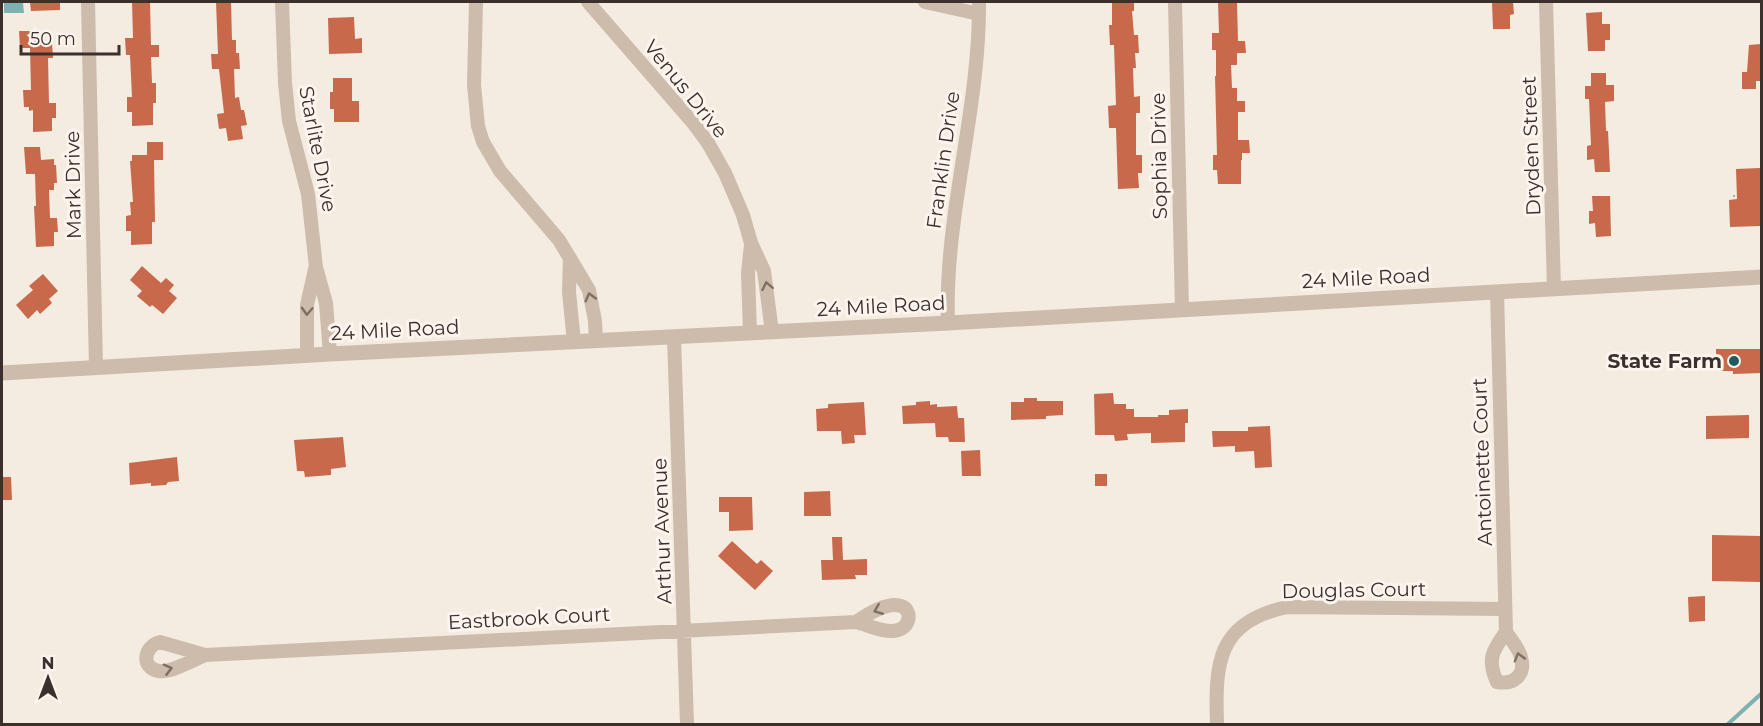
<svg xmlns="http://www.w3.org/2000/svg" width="1763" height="726" viewBox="0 0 1763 726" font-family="Montserrat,sans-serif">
<rect width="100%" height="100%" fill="#f4ebe1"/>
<path fill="#7fb0b2" d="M4,3H23L24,13H4Z"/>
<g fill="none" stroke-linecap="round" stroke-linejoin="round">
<path stroke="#7fb0b2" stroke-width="4" d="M1728,724L1762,693"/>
</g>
<path fill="#c8694b" d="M30,2H60V10L31,11Z
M132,2H150L151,45H159V57H151L152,83H156V103H153V125L132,126V112H127V97H132L130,55H126L125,38H133Z
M216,2H231L232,40H236V53H239L240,69H234L235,98L239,97L241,110H244L247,125L241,126L243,139L228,141L226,128L219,129L217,114L224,113L219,69H212L211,54H218Z
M1112,2H1134V11H1132L1134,35H1138L1139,53H1135L1136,68H1133L1134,97L1140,96V113H1136V155H1142V173H1138L1139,188L1118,189L1116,128H1109L1108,106L1116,105L1114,45H1110L1109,25H1112Z
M1218,2H1237L1238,41H1245L1246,53H1237V65H1231L1232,88H1237V101H1245V112H1238V140H1249L1250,153H1242V160H1241V184H1218L1217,170H1213V155H1217L1215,76H1216V50H1212V33H1219Z
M1492,2H1513L1514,14L1510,15V29H1493Z
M1602,12V24H1610V40H1605V51H1588L1586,13Z
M354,17L355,39L362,38V53L329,54L328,18Z
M19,31H35L36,44H52L53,58H48L49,103H56V118H52V131L33,132V110L29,111V107H24L23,90H31L30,48H20Z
M1761,44V81H1756V89H1742V72H1747L1749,45Z
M1591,73H1606V85H1614V101L1605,102L1606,131H1608L1610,172H1595L1594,159L1587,160V146L1591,145L1589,99H1585V86H1591Z
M333,78H352V101H359V122H334V109H330V92H333Z
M147,142H163V160H154L155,222H152V244L131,245V231H126V216L131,215L130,202H133L130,161H132V155H147Z
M24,147H40L41,160L54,159V165H56L57,183H54V190H49L50,218H57L58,232H54V246L36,247L34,206H36L35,174H26Z
M1760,168V226L1730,227L1729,200L1737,199L1736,169Z
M1592,196H1610L1611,236L1596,237L1595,223L1589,224V211H1593Z
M142,266L161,283L166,278L174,285L169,291L177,298L163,314L152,305L150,307L137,296L142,291L130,280Z
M43,274L58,291L49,299L52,303L40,314L37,310L28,319L16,305L33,290L29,286Z
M1716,349H1761V373L1733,374V371H1716Z
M1113,393L1114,404H1126V409H1134V417H1158V415H1169V410L1188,409V423H1185V442L1151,443V433L1127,434L1128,440L1115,441L1114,435H1095L1094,394Z
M1024,398H1037V401H1063V415L1046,416V419L1011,420V402H1024Z
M930,401V405L937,404V407L957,406L958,418H964L965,442H949L948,437H936L935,423L903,424L902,406L916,405V402Z
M864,402L866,435H854L855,443L842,444L841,431H817L816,409L828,408V404Z
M1749,415V438L1706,439V416Z
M1270,426L1272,467L1255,468L1254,451L1235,452V446L1213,447L1212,431H1248V427Z
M343,437L346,467L331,469V475L305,477L304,471H297L294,440Z
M980,450L981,476H962L961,451Z
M177,457L179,481L168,482L166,485L151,486V483L130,485L129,463Z
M1095,474H1107V486H1095Z
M2,477H11L12,500H2Z
M830,491L831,516H804V492Z
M719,497H752L753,530L729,531V512H719Z
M1712,535L1761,536V582L1712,581Z
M832,537H842L843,560L867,559V575H855L856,579L822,580L821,560H833Z
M732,541L757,564L761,560L773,571L755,590L718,556Z
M1705,596V621L1689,622L1688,597Z"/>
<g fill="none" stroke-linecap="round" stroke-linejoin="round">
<path stroke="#b9a596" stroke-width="2" stroke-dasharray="3 3" stroke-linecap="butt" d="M1733,196H1735"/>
<path stroke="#cdbbac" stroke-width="14" d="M88,2L96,367
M282,2L285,83L289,121L308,194L316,267L326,303L330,354
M476,2L474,85L478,126L483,142L500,171L559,240L589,290L595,321L596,341
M588,2L694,124L708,143L725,173L743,215L751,243L764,271L772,332
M925,2L979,14
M1175,2L1182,310
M1546,2L1554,289
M570,258L569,292L574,342
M1497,292L1506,632C1511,639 1519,649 1521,657C1526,675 1514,685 1497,682C1487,660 1492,651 1506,632
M948,323C944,215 980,110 979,2
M750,333L748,273L751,245
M674,337L687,724
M307,355V305L315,269
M205,655C194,660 170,673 159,671C140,668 144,646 160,642L205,655L856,622C868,625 886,634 898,630C910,627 913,610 901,606C888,601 866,615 856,622
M1217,724C1215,663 1217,622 1287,607L1505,609"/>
<path stroke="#cdbbac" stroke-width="15" d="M2,373L330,354L948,323L1762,277"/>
</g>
<defs><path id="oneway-chevron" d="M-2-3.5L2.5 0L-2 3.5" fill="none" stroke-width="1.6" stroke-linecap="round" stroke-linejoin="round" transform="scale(1.5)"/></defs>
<g stroke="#7d6f65">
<use href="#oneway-chevron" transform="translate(767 286) rotate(-101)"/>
<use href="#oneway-chevron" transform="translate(590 297) rotate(-105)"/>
<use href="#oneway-chevron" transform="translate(307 311) rotate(93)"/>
<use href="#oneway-chevron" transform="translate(878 610) rotate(158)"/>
<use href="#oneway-chevron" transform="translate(1519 657) rotate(-106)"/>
<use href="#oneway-chevron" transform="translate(168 669) rotate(-14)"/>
</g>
<circle fill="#1f5a5e" stroke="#fbf5ee" stroke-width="2" cx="1734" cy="361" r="6"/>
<g text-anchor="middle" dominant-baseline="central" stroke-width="6" stroke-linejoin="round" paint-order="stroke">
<g font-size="20" fill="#3b302b" stroke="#fbf5ee">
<text transform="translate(686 89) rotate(51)">Venus Drive</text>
<text transform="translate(1531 146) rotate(-92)">Dryden Street</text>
<text transform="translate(318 149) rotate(79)">Starlite Drive</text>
<text transform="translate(1159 156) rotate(-91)">Sophia Drive</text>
<text transform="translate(943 160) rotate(-82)">Franklin Drive</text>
<text transform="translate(73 185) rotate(-91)">Mark Drive</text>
<text transform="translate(1366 278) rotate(-3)">24 Mile Road</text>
<text transform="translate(881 306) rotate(-3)">24 Mile Road</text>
<text transform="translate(395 330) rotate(-3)">24 Mile Road</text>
<text transform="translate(1482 462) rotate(-92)">Antoinette Court</text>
<text transform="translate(662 531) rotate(-92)">Arthur Avenue</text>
<text transform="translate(1354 590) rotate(-1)">Douglas Court</text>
<text transform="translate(529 618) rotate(-3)">Eastbrook Court</text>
</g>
<g font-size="20" font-weight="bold" fill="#3b302b" stroke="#fbf5ee" text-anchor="end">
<text x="1722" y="361">State Farm</text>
</g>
</g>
<rect width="1763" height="726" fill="none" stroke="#3b302b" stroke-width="6"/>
<g transform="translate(48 678)" stroke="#fbf5ee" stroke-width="4.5" paint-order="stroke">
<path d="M0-4.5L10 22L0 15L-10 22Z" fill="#3b302b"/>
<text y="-9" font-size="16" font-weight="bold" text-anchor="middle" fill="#3b302b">N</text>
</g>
<path d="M21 45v9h98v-9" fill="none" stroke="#3b302b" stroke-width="3"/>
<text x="30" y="45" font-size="18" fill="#3b302b" stroke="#fbf5ee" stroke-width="4.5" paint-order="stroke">50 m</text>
</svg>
